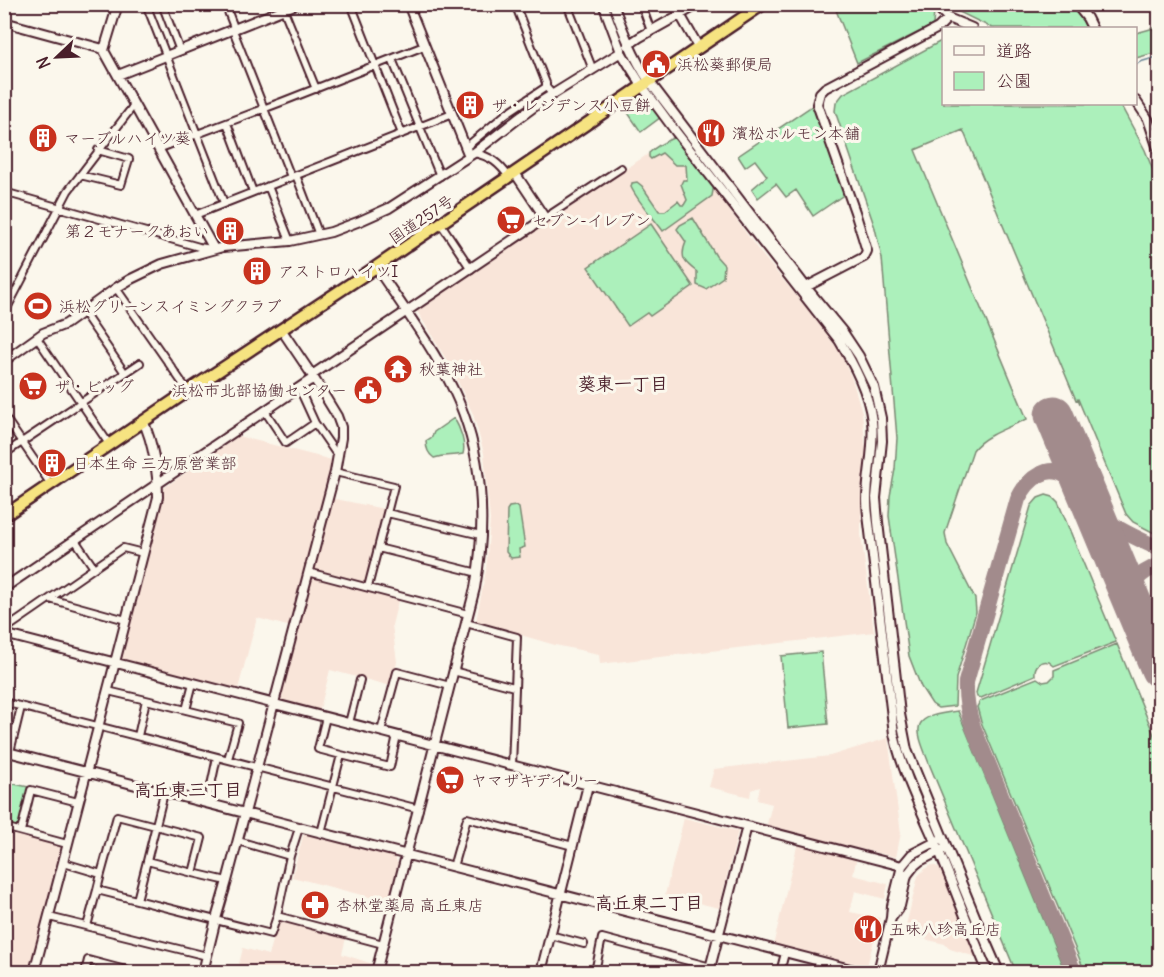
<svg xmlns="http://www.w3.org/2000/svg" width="1164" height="977" viewBox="0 0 1164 977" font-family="Delius,'Klee One',sans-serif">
<rect width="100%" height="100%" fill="#fbf7ec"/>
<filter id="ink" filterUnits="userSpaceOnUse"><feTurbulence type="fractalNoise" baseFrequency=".0167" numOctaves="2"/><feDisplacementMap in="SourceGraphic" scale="12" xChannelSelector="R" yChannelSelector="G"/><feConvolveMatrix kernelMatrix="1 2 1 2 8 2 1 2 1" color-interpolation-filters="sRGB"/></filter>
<g filter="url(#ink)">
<path fill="#f9e5d9" d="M673,137L714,189L759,251L809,311L840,352L852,379L862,412L866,451L861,493V535L874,632L600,664L599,654L555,645L476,622L486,570L490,520L484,453L473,414L452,369L417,311Z
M238,436L336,461L291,627L257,618L238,689L121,659L164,488Z
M331,498L384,509L365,584L312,570Z
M310,576L399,597L392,625L397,662L391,686L330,670L319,713L278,701Z
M888,738L901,833L896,857L766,828L772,804L757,800L760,787L751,790L750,797L709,787L714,769L830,756Z
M684,818L738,831L719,908L665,895Z
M4,830L63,847L30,970L26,972H14L5,970Z
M308,833L394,856L399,865L389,902L292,877L303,836Z
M798,842L857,856L853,875L888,884L885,899L855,891L850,912L880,918L867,966L773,946Z
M932,865L944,869L976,957L950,949L945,944L904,934L918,876L926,868Z
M280,921L346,938L342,954L373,964L371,972H237L243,948L268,955L277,923Z"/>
<path fill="#acf0bb" stroke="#7b8873" stroke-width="1.5" d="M834,5H927L934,11L933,25L857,63Z
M948,5H1069L1081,18L1087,28H992L951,8Z
M1154,28L1158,52L1136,58V33Z
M943,40L944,104H1120L1145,150L1160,188V536L1133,522L1126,514L1078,399L1076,400L963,130L915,150L1027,419C1010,427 984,435 973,450L945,533L947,544L975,599L976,612L956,678L955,706L938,708L932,704L921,687L909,656L889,516L890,496L895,469L897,438L882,258L875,228L835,111L836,103L843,94Z
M640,95L647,99L661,117L641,132L624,107Z
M815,104L845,194L813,216L796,190L786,197L776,184L758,198L752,189L767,176L755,160L745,167L738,156Z
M675,137L714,185L712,196L663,231C653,217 638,202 631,187L632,183L637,182L642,186L659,211H665L678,201L681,205H684L687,200L681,184L683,180H687L686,165H675L662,153L651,159L649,157V153C656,146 666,141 675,137Z
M693,218L716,256L724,265L723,277L706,289L697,285V272C685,263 679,258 686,242L677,229L680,225Z
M651,224L693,286L650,316L647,313L628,326L588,267Z
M454,418C460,428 466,443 463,454C451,457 446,454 434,458C428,454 426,448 426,441L432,437L434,432Z
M1046,495L1053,497L1058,502L1116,642L1054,666L1049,662C1040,660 1034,666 1035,675L981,698L977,697L976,693L1031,506L1038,498Z
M516,506L519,508L525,547L519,549L520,557L511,558L506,552L507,510L509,507Z
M1117,644L1159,747V972H1085L981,722L977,707L980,701L1037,678L1043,682L1049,681L1054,676V670Z
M821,652L828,724L788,728L781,656Z
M958,711L1065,972H1016L930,766C914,725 909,717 958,711Z
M4,782L29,787L20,825L15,827L5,824Z"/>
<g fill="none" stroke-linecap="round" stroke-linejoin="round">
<path stroke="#6a8797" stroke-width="1.5" d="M1136,65L1140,62L1160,56
M441,169L459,157
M426,179L437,172
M356,219L392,202
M319,231L340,225
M289,236L314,232
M217,242L284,237"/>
<path stroke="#a28b8c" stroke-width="16" d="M1134,608C1128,584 1137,573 1160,565
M1074,972L973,727C968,712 965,699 966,682L1018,499C1023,489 1029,480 1039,475C1065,460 1079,491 1092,507C1096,512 1101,516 1106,520C1119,531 1144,541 1160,549"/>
<path stroke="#a28b8c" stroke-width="39" d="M1054,415L1160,669"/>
<g stroke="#4a1f2b" stroke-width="10">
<path id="minor" d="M146,4L224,203
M162,4L180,51
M225,4L235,30
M351,4L402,134
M515,4L546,83V87
M567,4L593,70
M641,4L651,31
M284,10L316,89
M233,30L291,177
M392,59L440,176
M227,123L253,192
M465,148L507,113L546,87L553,95
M158,149L284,101L424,46
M474,153C490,156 499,163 509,177
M80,175L121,185L129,159L98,150
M296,175L319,235
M268,186L290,241
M4,192L199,247L212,249
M195,215L452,114
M545,218L621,168
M441,224L471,269
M116,288L188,391
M83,312L125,373
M4,314L68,191L134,105
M37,338L109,444
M299,388L315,423
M265,411L286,443L315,423L337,455
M4,416L50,483
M4,454L140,363
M335,472L394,486L368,587
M387,513L481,535
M75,540L94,568
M378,548L478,573
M308,572L468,614
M50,599L126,620
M466,623L517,637L512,766
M9,635L8,628L10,626L123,548L143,553
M453,671L514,687
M108,691L146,700L138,736
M146,700L238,723L228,759
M4,702L419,809
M186,710L193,683
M349,723L360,680
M381,731L397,672L450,686
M10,752L21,707
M341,755L390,767L397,735
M207,804L217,757
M4,827L67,844
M21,831L31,790L78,802
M321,833L341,755L318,749L326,717
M238,841L290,856
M147,861L164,793
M64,863L101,874L97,890
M453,867L467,818L573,846
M193,873L227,881
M101,874L117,816L202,838L193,873L147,861L137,900
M277,916L290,856L299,828
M49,917L207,956
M87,926L97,890L271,934L277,916L383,944
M550,935L584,944
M85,972L88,960L133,972
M595,972L602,938L711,967
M780,972L785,953"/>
</g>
<g stroke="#4a1f2b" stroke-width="12">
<path id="tertiary" d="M408,4L469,156
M603,4L621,52L642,86L676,132L839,340C854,365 868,391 872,421C875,447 867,474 867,500C867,508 868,516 869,523L894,734C903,775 923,813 939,851C956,892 971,933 988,972
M613,4C623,31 633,57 649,81L806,287L843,332L859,356L874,387L881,418L882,441L876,498L878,522L900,714L907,750L982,933L999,972
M674,4L699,48
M934,4L948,18L972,28
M1076,4L1087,18L1092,28
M4,22L103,49L214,249
M628,45L640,37L699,4
M104,50L118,4
M118,75L297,4
M1136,101L1148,119L1160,155
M804,290L806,287L864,257L867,251L855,212L817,104L820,93L825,88L938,28L948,18
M4,361L43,333L66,324L116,288L131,279L162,264L223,247L290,241L331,232L360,221L389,208L474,153L519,118L542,101L621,52
M312,375L545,218L515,173
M4,588L309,381L314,379
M4,634L902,866
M4,751L862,972
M892,917L900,906L907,875L914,866L920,861L942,850
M34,972C76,814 117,656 158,497C158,474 153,442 143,421
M203,972L216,919L227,881L335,472L341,438V427L337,416L312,375L281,329
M376,972L475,588C487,522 483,452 454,391C433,347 403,307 376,267
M541,972L588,785
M709,972L747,826
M878,972L891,918L892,906L902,866L912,854L939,840"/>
</g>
<g stroke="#4a1f2b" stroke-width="15">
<path id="trunk" d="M4,516L188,391L376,267L763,4"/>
</g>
<use href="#minor" stroke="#fbf7ec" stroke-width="6"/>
<use href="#tertiary" stroke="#fbf7ec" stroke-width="8"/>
<use href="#trunk" stroke="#f6e381" stroke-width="10"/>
</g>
</g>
<defs>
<g id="civic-disc" transform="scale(1.5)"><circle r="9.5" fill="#c8321e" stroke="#fbf7ec"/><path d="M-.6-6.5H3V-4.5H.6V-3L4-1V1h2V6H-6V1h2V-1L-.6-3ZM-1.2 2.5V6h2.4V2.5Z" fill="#fff"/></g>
<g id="building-disc" transform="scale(1.5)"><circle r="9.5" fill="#c8321e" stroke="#fbf7ec"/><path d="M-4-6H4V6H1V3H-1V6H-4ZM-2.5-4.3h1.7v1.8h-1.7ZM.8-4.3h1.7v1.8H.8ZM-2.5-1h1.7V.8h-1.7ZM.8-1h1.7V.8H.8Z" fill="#fff"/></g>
<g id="restaurant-disc" transform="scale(1.5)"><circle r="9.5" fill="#c8321e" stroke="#fbf7ec"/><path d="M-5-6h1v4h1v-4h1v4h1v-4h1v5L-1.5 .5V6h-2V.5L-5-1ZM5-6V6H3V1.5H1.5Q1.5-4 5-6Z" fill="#fff"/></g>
<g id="supermarket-disc" transform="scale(1.5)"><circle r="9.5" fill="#c8321e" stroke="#fbf7ec"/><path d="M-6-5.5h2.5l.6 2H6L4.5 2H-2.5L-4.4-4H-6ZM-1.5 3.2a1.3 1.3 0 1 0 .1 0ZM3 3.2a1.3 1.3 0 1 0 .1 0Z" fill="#fff"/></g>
<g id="stadium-disc" transform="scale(1.5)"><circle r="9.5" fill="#c8321e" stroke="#fbf7ec"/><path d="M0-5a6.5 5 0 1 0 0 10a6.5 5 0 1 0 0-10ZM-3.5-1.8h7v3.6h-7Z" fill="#fff"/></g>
<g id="temple-disc" transform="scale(1.5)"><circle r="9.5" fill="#c8321e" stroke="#fbf7ec"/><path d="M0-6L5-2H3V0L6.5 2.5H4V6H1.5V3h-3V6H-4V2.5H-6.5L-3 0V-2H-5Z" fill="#fff"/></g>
<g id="pharmacy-disc" transform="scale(1.5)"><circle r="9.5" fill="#c8321e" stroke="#fbf7ec"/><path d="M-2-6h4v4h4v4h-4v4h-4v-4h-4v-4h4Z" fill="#fff"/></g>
</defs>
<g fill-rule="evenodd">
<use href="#civic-disc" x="656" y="64"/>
<use href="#building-disc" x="470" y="105"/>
<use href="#restaurant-disc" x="711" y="133"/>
<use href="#building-disc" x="43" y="138"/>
<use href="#supermarket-disc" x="511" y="220"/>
<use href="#building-disc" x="230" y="231"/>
<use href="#building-disc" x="257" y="271"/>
<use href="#stadium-disc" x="38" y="306"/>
<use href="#temple-disc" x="398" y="369"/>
<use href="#supermarket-disc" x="33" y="386"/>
<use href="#civic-disc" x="368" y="390"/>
<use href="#building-disc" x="52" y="463"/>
<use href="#supermarket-disc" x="450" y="780"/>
<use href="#pharmacy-disc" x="315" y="905"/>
<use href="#restaurant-disc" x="868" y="929"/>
</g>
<g text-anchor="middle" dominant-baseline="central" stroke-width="6" stroke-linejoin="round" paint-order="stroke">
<g font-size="16" fill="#4a1f2b" stroke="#fbf7ec" text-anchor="start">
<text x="677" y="64">浜松葵郵便局</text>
<text x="491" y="105">ザ・レジデンス小豆餅</text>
<text x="732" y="133">濱松ホルモン本舗</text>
<text x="64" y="138">マーブルハイツ葵</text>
<text x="532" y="220">セブン-イレブン</text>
<text x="209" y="231" text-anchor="end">第２モナークあおい</text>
<text x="278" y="271">アストロハイツI</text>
<text x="59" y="306">浜松グリーンスイミングクラブ</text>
<text x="419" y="369">秋葉神社</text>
<text x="54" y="386">ザ・ビッグ</text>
<text x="347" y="390" text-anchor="end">浜松市北部協働センター</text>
<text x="73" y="463">日本生命 三方原営業部</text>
<text x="471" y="780">ヤマザキデイリー</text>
<text x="336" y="905">杏林堂薬局 高丘東店</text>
<text x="889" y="929">五味八珍高丘店</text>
</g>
<g font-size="16" fill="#4a1f2b" stroke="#fbf7ec">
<text transform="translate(421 219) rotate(-34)">国道257号</text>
</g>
<g font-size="18" font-weight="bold" fill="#4a1f2b" stroke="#fbf7ec">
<text x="623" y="383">葵東一丁目</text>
<text x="188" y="789">高丘東三丁目</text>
<text x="649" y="902">高丘東二丁目</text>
</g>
</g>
<rect width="1164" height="977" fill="none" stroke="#fbf7ec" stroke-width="24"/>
<rect x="12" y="12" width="1140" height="953" fill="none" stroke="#4a1f2b" stroke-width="2" filter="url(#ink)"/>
<rect x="942" y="27" width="195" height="78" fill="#fbf7ec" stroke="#b4a19f" stroke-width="1.5"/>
<rect x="954" y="46" width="30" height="9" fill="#fbf7ec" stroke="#b4a19f" stroke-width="1.5"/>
<text x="996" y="57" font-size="18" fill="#4a1f2b">道路</text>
<rect x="954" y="72" width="30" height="18" fill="#acf0bb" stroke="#b4a19f" stroke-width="1.5"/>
<text x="996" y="87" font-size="18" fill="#4a1f2b">公園</text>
<g transform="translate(57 57) rotate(247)" stroke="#fbf7ec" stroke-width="4.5" paint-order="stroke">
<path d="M0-4.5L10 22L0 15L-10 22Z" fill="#4a1f2b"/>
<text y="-9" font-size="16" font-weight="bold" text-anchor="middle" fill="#4a1f2b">N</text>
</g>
</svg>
